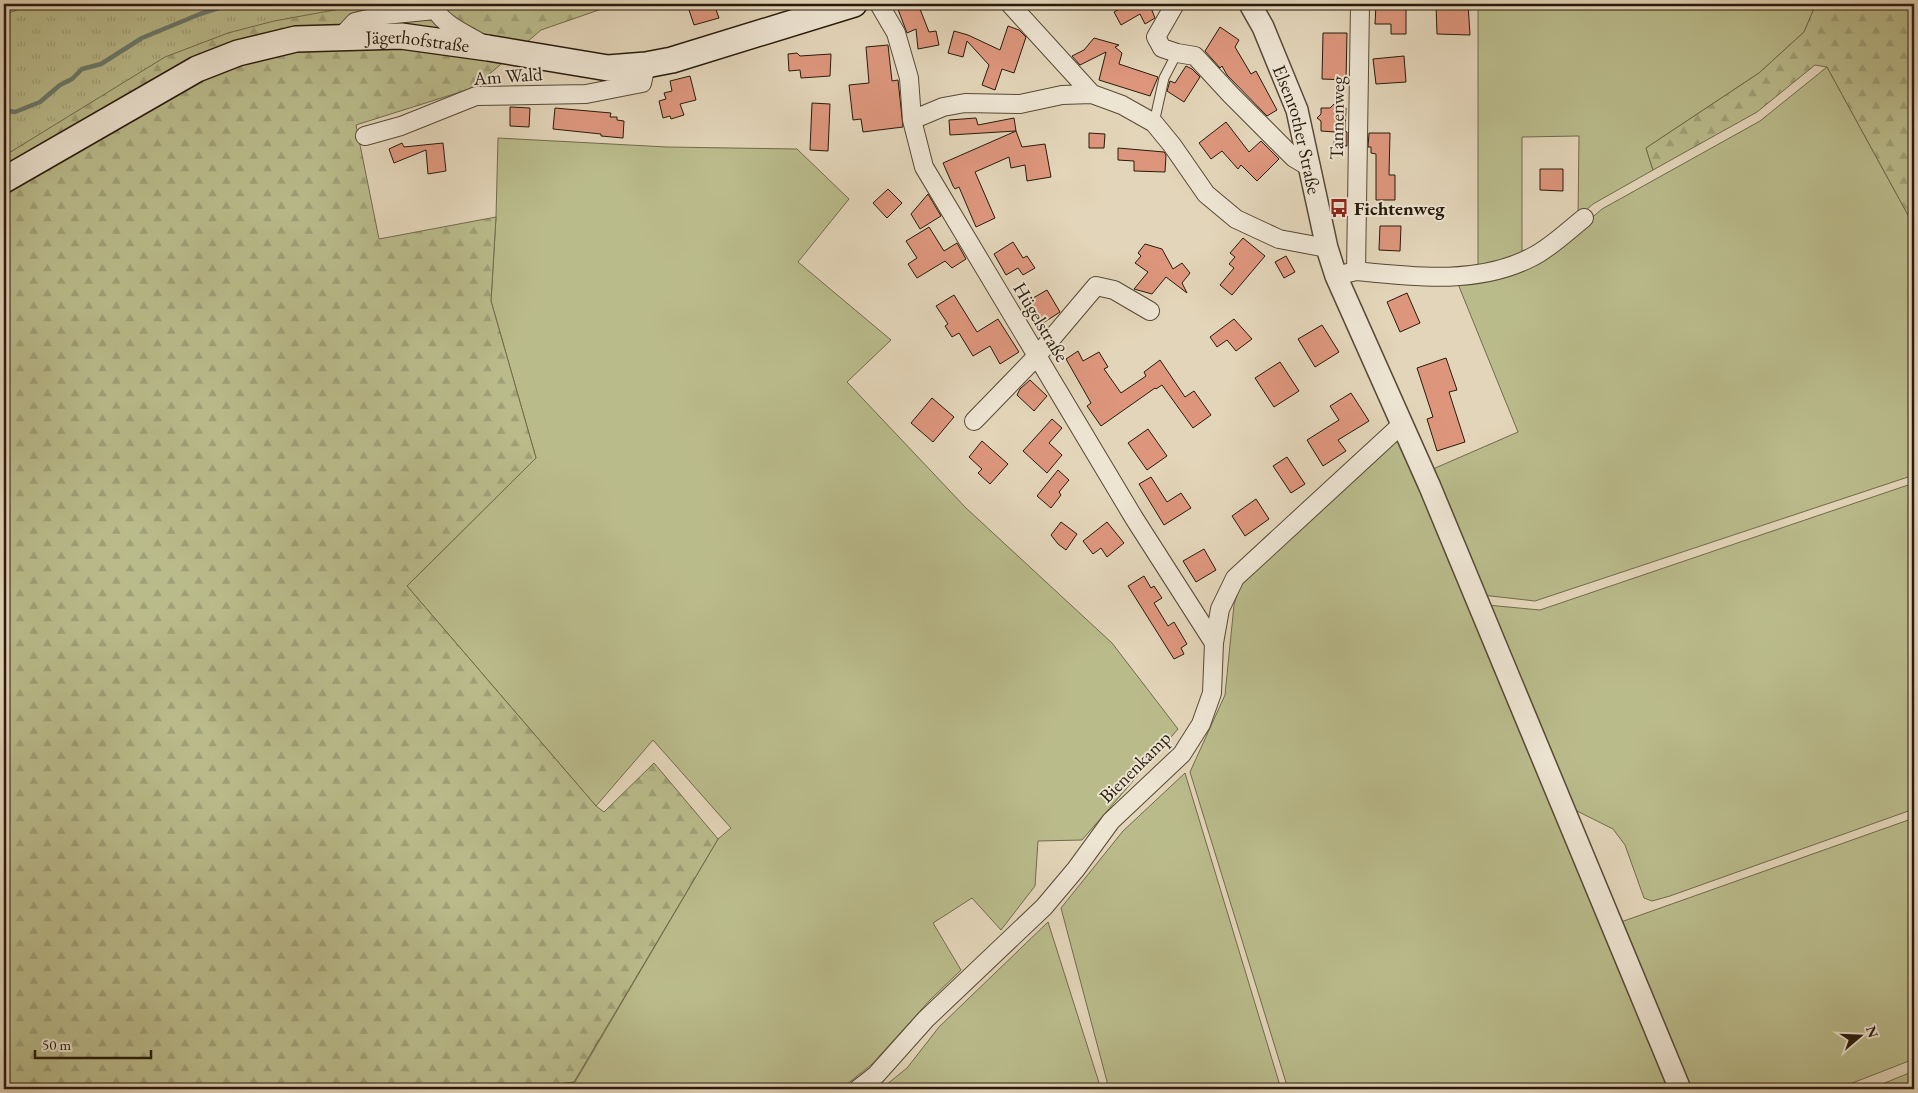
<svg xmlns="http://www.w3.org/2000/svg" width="1918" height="1093" viewBox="0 0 1918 1093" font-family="'EB Garamond',serif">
<defs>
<pattern id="forest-firs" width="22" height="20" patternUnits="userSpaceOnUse" patternTransform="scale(1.25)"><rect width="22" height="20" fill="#babb8b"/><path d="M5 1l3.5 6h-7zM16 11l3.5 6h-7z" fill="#a0a077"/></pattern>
<pattern id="park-tufts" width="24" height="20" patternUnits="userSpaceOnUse" patternTransform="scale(1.25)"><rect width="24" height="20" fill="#babb8b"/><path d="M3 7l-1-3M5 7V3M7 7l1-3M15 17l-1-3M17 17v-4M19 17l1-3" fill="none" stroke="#a0a077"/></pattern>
</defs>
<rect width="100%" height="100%" fill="#e3d5b9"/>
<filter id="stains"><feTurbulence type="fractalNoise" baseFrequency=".004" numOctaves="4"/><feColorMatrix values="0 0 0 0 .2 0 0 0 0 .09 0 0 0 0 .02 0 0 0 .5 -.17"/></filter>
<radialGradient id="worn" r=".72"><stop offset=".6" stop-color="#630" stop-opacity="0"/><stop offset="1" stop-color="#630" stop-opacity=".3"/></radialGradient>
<path fill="#babb8b" stroke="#716b4b" d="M4,4H55L4,30Z
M1478,4H1816L1804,32L1759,73L1646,148L1653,170L1593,204L1578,217L1579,136L1522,137V254L1504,261L1478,266Z
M1827,67L1914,226V475L1535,601L1482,595L1433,469L1518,432L1458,284L1550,254L1602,209L1760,121Z
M498,138L667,147L797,149L849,199L798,262L891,340L847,382L966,508L1112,643L1178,729L1082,840L1038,841L1035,886L1001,930L972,898L933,923L961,970L930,1000L872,1064L841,1089H515L575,1082L718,839L731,828L653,740L596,806L407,586L536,458L491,301L496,217Z
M1401,430L1669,1089H1288L1190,772L1225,695L1234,605L1241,582Z
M1914,483V809L1670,896L1652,901L1644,898L1625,845L1613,829L1575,810L1487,605L1540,610Z
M1185,773L1281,1089H1109L1061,908L1123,831Z
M1914,818V1059L1837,1089H1689L1621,922Z
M1048,922L1101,1089H881L907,1068L939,1027Z
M1914,1071V1089H1870Z"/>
<path fill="url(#forest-firs)" stroke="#716b4b" d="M192,4H616L541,30L473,88L356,125L379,239L496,217L491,301L536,458L407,586L596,806L604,812L654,763L718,839L574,1082L515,1089H4V128Z
M1816,4H1914V226L1827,67L1815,65L1757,112L1653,170L1646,148L1759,73L1804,32Z"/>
<path fill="url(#park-tufts)" stroke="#716b4b" d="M32,4H417L411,9H340L274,21L228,33L165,57L4,156V15Z"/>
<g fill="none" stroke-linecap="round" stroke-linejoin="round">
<path stroke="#697a6d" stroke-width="4.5" d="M4,110L15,112L40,102L60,85L72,79L82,69L101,64L142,38L200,14L231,4"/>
</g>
<path fill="#dd967c" stroke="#281b0b" d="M687,4H714L719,18L694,25Z
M896,4L910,9L914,7L913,4H918L929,32L936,31L939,45L918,49L916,29L907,33Z
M1128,4H1157L1151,8L1155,18L1145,24L1140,14L1121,25L1114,12Z
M1376,4H1406V34H1391V24H1375Z
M1436,4H1468L1470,35L1437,34Z
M1008,26L1019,30L1026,37L1014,73L1002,69L995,90L982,85L989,65L967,41L963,57L948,53L954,31L968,35L1000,50Z
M1220,27L1239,40L1235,47L1251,74L1256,71L1277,110L1267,116L1227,75L1222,66L1220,68L1205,51Z
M1323,33H1347L1346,80L1322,79Z
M1094,38L1119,45L1115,47L1122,53L1119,64L1158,77L1150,96L1099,80L1106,52L1080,65L1072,56L1084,50Z
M888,45L892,81L898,80L903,127L863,132L861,119L853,120L849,85L869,83L866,47Z
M797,53L800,56L831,54L830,76L801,78L800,70L789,71L788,54Z
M1404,56L1406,82L1376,84L1373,59Z
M1186,66L1192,69L1200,77L1184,102L1167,91L1170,81L1175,83Z
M690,76L696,100L680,104L684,115L671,119L670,116L663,118L659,101L666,99L664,93L672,91L670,81Z
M812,103L830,104L828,151L810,150Z
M1334,104L1337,108H1346L1345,131L1347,132V146H1334L1335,132L1321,131V121L1317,118L1321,114V108H1330Z
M510,107L530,108L529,127L510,126Z
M555,108L611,113L610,117H617V120L624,121L623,138L601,136V134L553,129Z
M976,118L978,125L1014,118L1016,131L950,135L949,120Z
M1226,122L1249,152L1261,141L1279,159L1257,181L1241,165L1238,169L1222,151L1211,159L1199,143Z
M1016,131L1022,147L1045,144L1051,177L1027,181L1025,165L1011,168L1009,157L975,172L995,218L976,227L959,187L955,189L953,186L943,163Z
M1089,133L1105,134L1104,148H1089Z
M1369,133H1390L1389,175H1395V200H1376V154L1371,153V147H1368Z
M402,143L404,147L443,143L446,171L428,174L426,150L394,163L389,149Z
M1118,148L1164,152L1166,155L1165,172L1134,171V161L1118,160Z
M1540,169H1563V191L1540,190Z
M888,189L902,203L887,218L873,203Z
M928,194L941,216L920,229L911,214Z
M1380,226H1401L1400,251L1379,250Z
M929,227L944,251L957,243L966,259L952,268L945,261L917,278L908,264L917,258L906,241Z
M1243,238L1265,256L1232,295L1220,285L1234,268L1229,264L1235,257L1230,253Z
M1013,242L1023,258L1027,256L1035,268L1023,275L1018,268L1006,275L994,254Z
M1145,244L1162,249L1173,269L1182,263L1190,273L1182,283L1187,293L1166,277L1152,294L1134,289L1148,272L1135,263L1141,256L1138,253Z
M1286,256L1295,272L1284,278L1275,262Z
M1047,290L1060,312L1040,325L1026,302Z
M1407,293L1420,323L1400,332L1387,302Z
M954,295L977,332L998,319L1019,352L1000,364L990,346L973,356L959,333L952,337L945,326L948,324L936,306Z
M1234,319L1252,339L1236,351L1227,340L1217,347L1210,337Z
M1322,325L1339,352L1315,367L1298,339Z
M1078,351L1083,361L1099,352L1108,367L1104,369L1121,393L1146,376L1144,372L1160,360L1185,397L1194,391L1211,415L1193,428L1162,385L1156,389L1155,388L1101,426L1087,406L1091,403L1066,359Z
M1446,358L1457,390L1449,392L1465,442L1437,451L1427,419L1433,417L1417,368Z
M1280,362L1299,391L1274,407L1255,378Z
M1030,380L1047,396L1034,411L1017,395L1020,389Z
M1351,393L1369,421L1338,440L1346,451L1323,466L1307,440L1339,420L1330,406Z
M932,398L954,417L933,442L911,423Z
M1052,419L1062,428L1049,443L1062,455L1047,473L1023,451Z
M1148,429L1167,456L1147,470L1128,443Z
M982,441L1008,464L990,484L978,473L982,469L969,457Z
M1287,457L1305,484L1291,493L1273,466Z
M1058,470L1069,480L1059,492L1061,495L1051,508L1037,496Z
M1151,477L1167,502L1181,493L1191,508L1164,525L1139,484Z
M1256,499L1269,519L1245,536L1232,516Z
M1061,522L1077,534L1066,550L1058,544L1051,535Z
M1107,522L1124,543L1107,557L1101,548L1093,554L1083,541Z
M1204,549L1216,570L1196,582L1183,561Z
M1144,576L1151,588L1154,586L1162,598L1154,603L1168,626L1174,622L1187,644L1181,648L1184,654L1174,659L1128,586Z"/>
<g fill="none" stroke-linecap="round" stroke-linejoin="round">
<g stroke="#574a36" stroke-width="11">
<path id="service" d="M1154,123L1164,78L1177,53"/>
</g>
<g stroke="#574a36" stroke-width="20">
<path id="minor" d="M433,4C439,24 467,34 484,45
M879,4L896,33L909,78L912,120L924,167L1134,518L1214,643
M1010,4L1092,94
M1175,4L1156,37L1162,48L1177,53L1195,56L1231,95L1294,158L1311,168
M340,38L355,22L385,15L435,10
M912,120L943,107L965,103L1020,104L1062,95L1092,94L1122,105L1154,123L1172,145L1206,194L1236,219L1279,239L1327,248
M365,136L401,126L476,96L586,94L642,83L646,65
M1356,271C1414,277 1479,285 1532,257C1549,249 1569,230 1584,218
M1336,276L1356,271L1360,4
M974,421L1036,357L1096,286L1114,290L1150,311
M858,1089L876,1075L926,1019L1044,907L1076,869L1111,821L1182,754L1201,724L1212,693L1214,643L1220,609L1235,578L1401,425"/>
</g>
<g stroke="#574a36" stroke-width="24">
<g id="tertiary">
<path id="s1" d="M1250,4L1263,27L1297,110L1327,248L1336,276L1430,487L1680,1089"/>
</g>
</g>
<g stroke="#281b0b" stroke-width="28">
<g id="secondary">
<path id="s2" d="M4,180L197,69L238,53L296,39L401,36L488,48L608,68L646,65L672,60L854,4"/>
</g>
</g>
<use href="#service" stroke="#ede4d2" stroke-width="9"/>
<use href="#minor" stroke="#ede4d2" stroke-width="18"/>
<use href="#tertiary" stroke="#ede4d2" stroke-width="21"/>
<use href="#secondary" stroke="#ede4d2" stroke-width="25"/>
</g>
<defs>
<g id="bus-bare" transform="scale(1.5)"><path d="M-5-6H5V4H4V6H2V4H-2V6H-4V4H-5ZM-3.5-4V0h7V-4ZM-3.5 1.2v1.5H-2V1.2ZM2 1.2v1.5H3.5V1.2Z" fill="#8f2418" stroke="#ede4d2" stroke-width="2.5" paint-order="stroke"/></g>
</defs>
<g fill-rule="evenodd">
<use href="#bus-bare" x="1339" y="208"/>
</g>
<g text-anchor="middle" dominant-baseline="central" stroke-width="4" stroke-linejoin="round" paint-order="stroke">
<g font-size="19" fill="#281b0b" stroke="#ede4d2">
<text stroke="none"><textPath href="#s2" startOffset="448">Jägerhofstraße</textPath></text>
<text transform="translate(508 76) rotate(-4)">Am Wald</text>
<text transform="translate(1337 118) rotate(-89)">Tannenweg</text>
<text stroke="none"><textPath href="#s1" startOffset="135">Elsenrother Straße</textPath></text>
<text transform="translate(1041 322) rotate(59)">Hügelstraße</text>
<text transform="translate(1135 767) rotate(-45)">Bienenkamp</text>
</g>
<g font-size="19" font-weight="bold" fill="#281b0b" stroke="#ede4d2" text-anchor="start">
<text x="1354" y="208">Fichtenweg</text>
</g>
</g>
<rect width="1918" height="1093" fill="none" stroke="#e3d5b9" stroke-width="20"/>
<rect x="5" y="5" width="1908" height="1083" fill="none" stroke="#281b0b" stroke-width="2.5"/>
<rect x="10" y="10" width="1898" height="1073" fill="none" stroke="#281b0b"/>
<g transform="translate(1860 1036) rotate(71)" stroke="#ede4d2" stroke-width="4" paint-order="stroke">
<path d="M0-4L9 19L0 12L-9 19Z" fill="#281b0b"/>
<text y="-8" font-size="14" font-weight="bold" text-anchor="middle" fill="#281b0b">N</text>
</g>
<path d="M35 1050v8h116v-8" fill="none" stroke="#281b0b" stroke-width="2.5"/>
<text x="42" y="1050" font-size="15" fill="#281b0b" stroke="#ede4d2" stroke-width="4" paint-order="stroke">50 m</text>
<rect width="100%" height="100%" filter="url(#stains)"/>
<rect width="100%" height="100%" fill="url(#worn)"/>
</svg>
